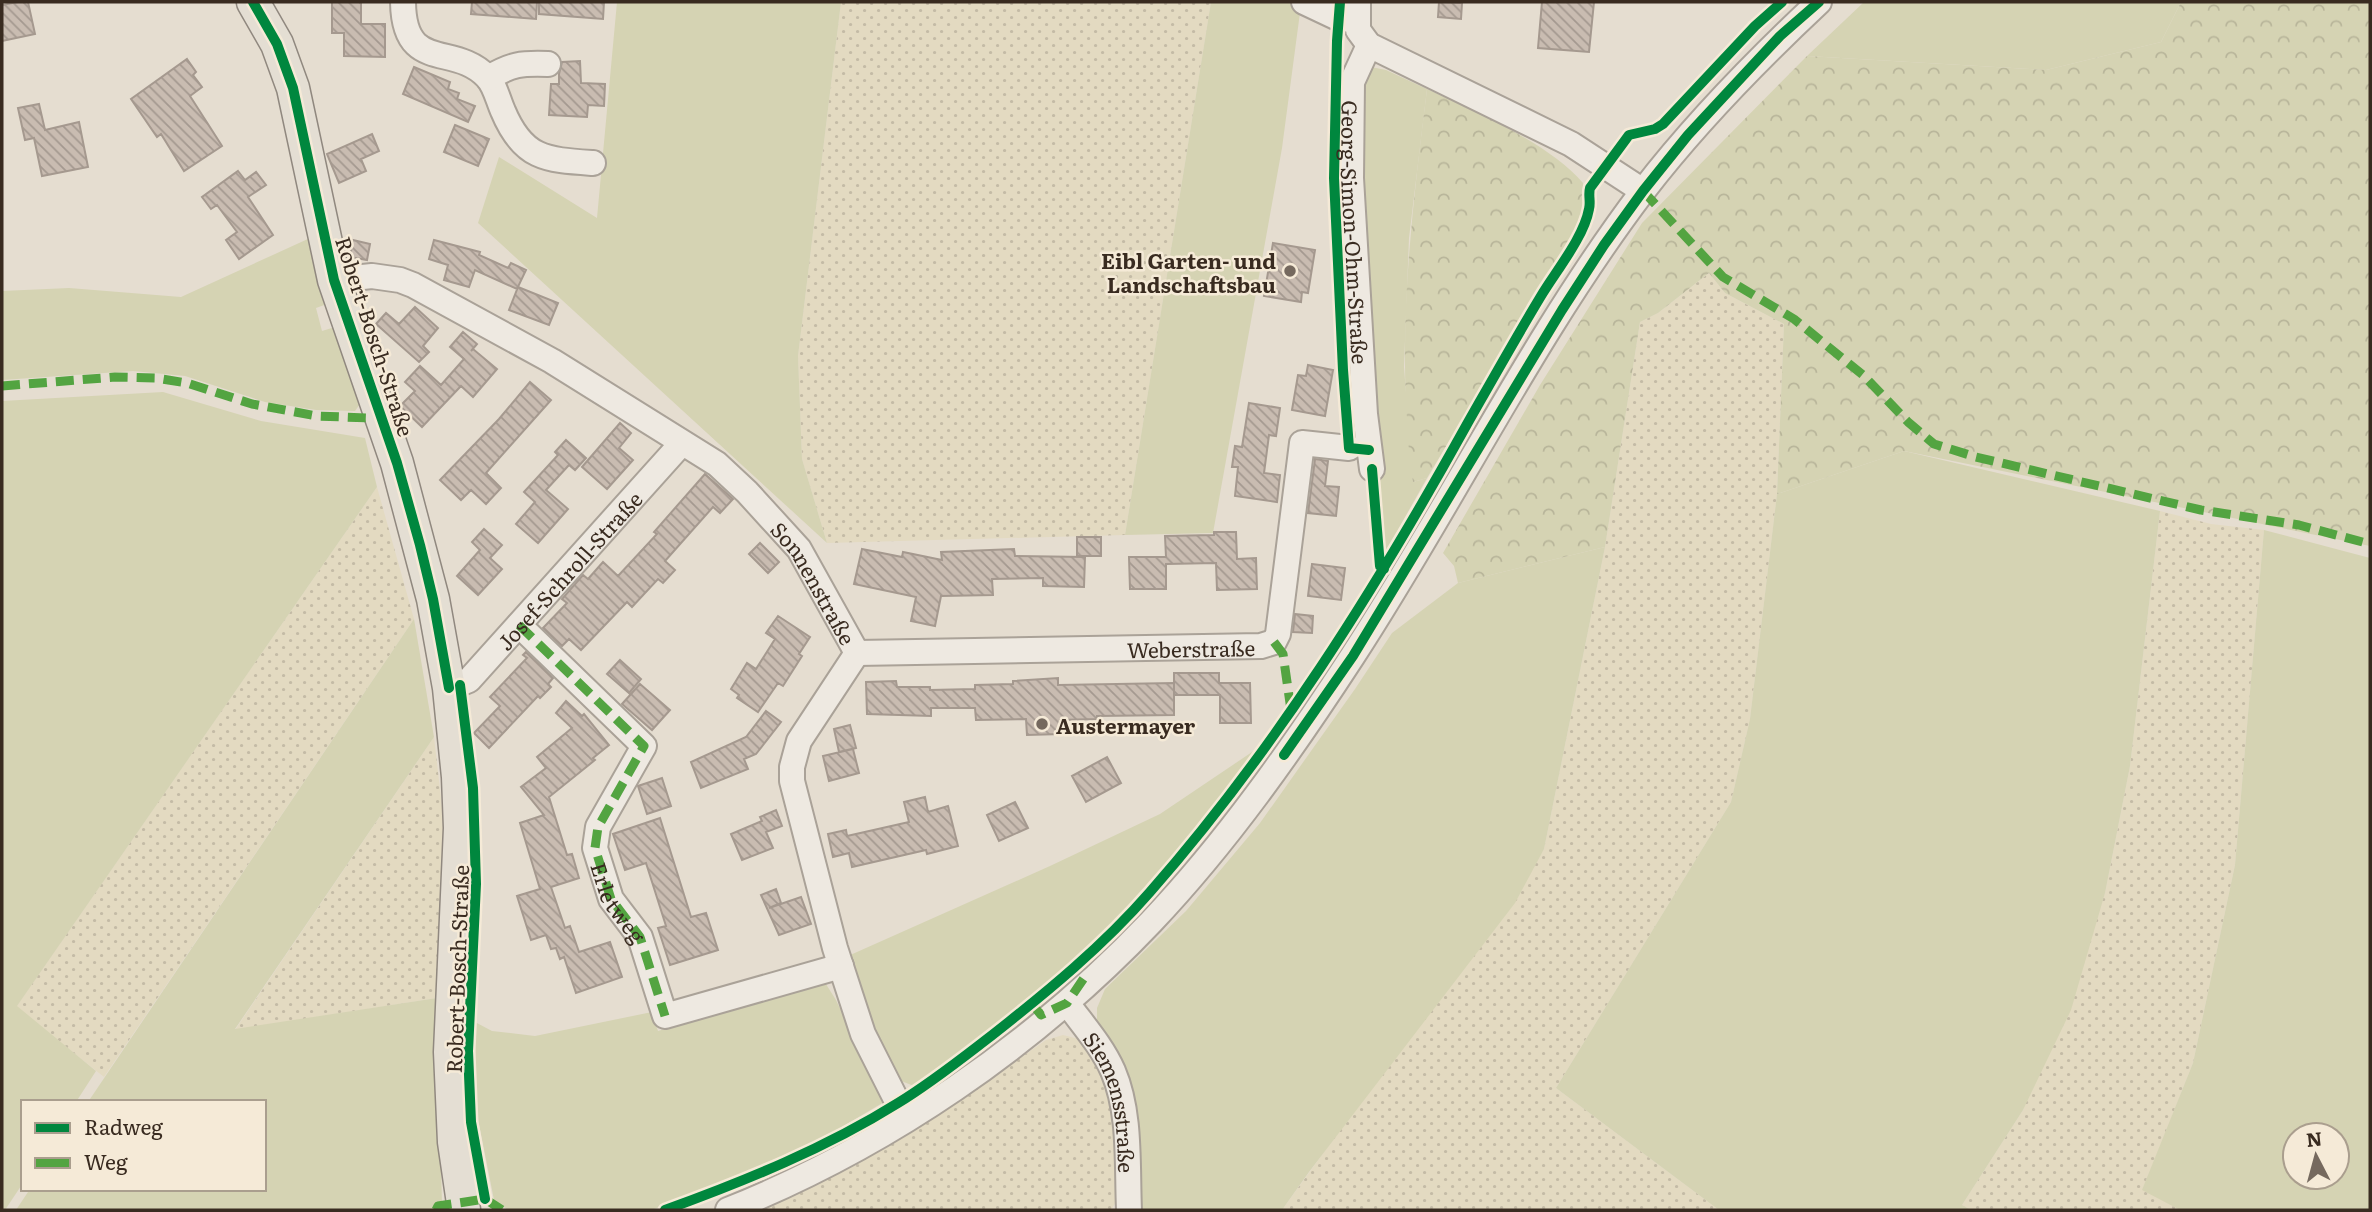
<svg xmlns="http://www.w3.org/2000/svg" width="2372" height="1212" viewBox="0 0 2372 1212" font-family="Literata,serif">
<defs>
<pattern id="farmland-dots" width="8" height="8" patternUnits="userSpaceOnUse" patternTransform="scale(1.75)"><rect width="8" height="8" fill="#e3dac1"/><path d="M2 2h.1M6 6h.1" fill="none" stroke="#c4bba6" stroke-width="1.8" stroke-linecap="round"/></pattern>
<pattern id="forest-crowns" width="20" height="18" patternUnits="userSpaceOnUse" patternTransform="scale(1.75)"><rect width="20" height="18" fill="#d5d3b3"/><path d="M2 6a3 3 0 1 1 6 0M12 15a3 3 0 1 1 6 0" fill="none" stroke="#b8b59a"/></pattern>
<pattern id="building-back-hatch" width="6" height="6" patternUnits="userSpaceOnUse" patternTransform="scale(1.75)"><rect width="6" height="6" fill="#c9bcb1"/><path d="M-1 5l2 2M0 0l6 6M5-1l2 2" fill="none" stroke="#a49990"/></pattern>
</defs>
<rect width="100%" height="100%" fill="#e5ddd0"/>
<path fill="url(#farmland-dots)" d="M841,2H1211L1125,535L827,543L802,459L798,356Z
M1709,273L1725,293L1784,324L1777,494L1750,719L1731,802L1556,1088L1719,1210H1282L1544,849L1605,547L1640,322L1658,313Z
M377,487L414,619L104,1077L16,1007Z
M2160,511L2211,524L2264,530L2235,865L2193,1063L2143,1189L2180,1210H1971L1962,1205L2023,1110L2105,893L2130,766Z
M434,737L446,842L437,998L235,1030Z
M1063,1035L1079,1039L1091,1053L1105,1079L1111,1106L1119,1197L1111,1210H759L805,1189L886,1145L951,1106L1046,1040Z"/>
<path fill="#d5d3b3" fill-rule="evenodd" d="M617,2H841L798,356L802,459L827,543L478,223L499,157L597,218Z
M1211,2H1293L1301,5L1282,148L1213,533L1125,535Z
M1864,2H2181L2161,42L2046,70L1807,56Z
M1371,67L1386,70L1427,89L1409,238L1404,367L1413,482L1427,478L1386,551L1382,546C1373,388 1360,231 1364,73Z
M310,238L327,304L316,308L322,331L335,327L360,404L355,411L316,410L265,402L185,376L133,371L2,380V291L69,288L181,297Z
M163,392L261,421L365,438L377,487L17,1006L96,1071L76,1102H23V1183L5,1210H2V401Z
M1904,451L2160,511L2130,766L2105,893L2071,1010L2023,1110L1962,1205L1971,1210H1719L1556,1088L1731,802L1750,719L1777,494Z
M2264,530L2370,558V1210H2180L2142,1190L2193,1063L2235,865ZM2295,1135H2337V1177H2295Z
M1605,547L1544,849L1515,903L1309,1172L1282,1210H1134L1097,1032V1008L1105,989L1186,911L1260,823L1355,689L1392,633L1458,583Z
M414,619L434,737L235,1029L437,998L442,1205L434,1207L432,1210H16L30,1189H264V1102H88Z
M1258,748L1188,842L1106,932L1038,996L914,1086L896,1079L868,1022L848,956L1050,866L1160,814Z
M824,981L836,1000L884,1102L805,1149L724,1184L651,1210H508L494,1200L476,1109L475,1022L492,1031L535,1036L652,1012L658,1031Z"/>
<path fill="url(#forest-crowns)" d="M2181,2H2370V546L1904,451L1777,494L1784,324L1725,293L1709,273L1658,313L1640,322L1605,547L1458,583L1454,566L1443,553L1540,385L1642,223L1807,56L2046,70L2161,42Z
M1427,89C1474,111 1549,143 1583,183V209L1572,237L1427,478L1413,482C1408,456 1408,429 1406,403C1401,298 1414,193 1427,89Z"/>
<path fill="url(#building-back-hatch)" stroke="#a5998f" stroke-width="2" d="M18,2H28L35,34L2,41V5Z
M332,2H361V24H385V57L344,56V33H332Z
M472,2H537L536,19L471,14Z
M539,2H604L603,19L539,14Z
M1439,2L1462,3L1461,19L1438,17Z
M1542,2H1594L1589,52L1538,48Z
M187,59L196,72L193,75L202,87L190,96L222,146L184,171L161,134L157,137L131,99Z
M580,61L581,83L605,84L604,106L588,105L587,117L549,115L551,84H559V74L562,62Z
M414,67L450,82L448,89L459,93L457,99L475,106L468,122L403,94Z
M39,104L45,130L79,122L88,167L42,176L34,138L25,140L18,108Z
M455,125L489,139L478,166L444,152Z
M372,134L379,151L361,159L366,171L339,183L327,154Z
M238,171L245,180L256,172L266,185L248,197L273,235L239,259L226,240L237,232L217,205L211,209L202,197Z
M353,240L370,244L367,260L350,257Z
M434,240L480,252L479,255L508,268L511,263L526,270L517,289L475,270L469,287L444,280L448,265L429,259Z
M1273,243L1315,250L1308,293L1302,292L1301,302L1264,296Z
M518,287L558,303L549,325L509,310Z
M415,307L438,328L423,346L429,352L419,362L376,324L386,313L399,324Z
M463,332L477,344L471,351L473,349L497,369L473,397L461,386L422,427L400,406L415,391L405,382L420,366L441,385L464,359L450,347Z
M1308,365L1333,370L1325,416L1292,410L1298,375L1306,376Z
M530,382L551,400L486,473L501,488L486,504L471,490L461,500L440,480L499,419Z
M1249,403L1280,408L1276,436L1269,435L1264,473L1280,475L1277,502L1235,496L1238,467H1232L1235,446L1242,447Z
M620,423L631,433L619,448L633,460L607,489L582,467Z
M566,440L586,458L575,470L569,465L546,490L568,509L538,543L516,524L535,502L524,492L558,455L555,452Z
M1315,459L1328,461L1325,486L1339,487L1336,516L1308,513Z
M705,474L733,499L720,513L713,507L665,561L675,570L663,583L658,579L632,607L627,602L581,650L569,639L562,646L543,628L567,603L562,599L583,575L588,579L603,562L618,576L657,534L654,532Z
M484,529L502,545L490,558L502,569L478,595L457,576L480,550L472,542Z
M1214,532H1236L1237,559L1256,558L1257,589L1217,590L1216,563L1166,564V589H1130L1129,557H1166L1165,536L1214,535Z
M1077,537H1101V556H1077Z
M760,543L779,562L768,573L749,554Z
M862,549L902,557L903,552L942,560L941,552L1014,549L1015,556L1085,557L1084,587L1043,586V578L992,579L993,595L941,596L935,626L911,621L916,597L854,584Z
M1312,564L1345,568L1341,600L1308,596Z
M1295,614L1313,616L1312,633L1293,632Z
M778,616L810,637L799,654L802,656L783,686L778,683L758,712L737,698L739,695L731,689L747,663L756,669L775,639L766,633Z
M526,652L553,678L548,684L551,687L540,698L538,696L489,748L474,733L500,706L490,697L527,658L523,655Z
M620,660L641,679L629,693L607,674Z
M1174,673H1219V683H1250L1251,723H1220V695H1174Z
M1058,678V685L1174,683V715L1097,716V719L1060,720L1061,734L1027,735L1026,719L976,720L975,708H931V716L867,714L866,682L896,681L897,687H930V690L975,689V685L1013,684V681Z
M640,684L670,710L652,730L622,704Z
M566,701L582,716L584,714L609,745L593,758L595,760L549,797L567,855L572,854L579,878L551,887L565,928L570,926L579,952L610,942L622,977L576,993L564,957L560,959L556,948L551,949L546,935L531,940L517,896L540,889L520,823L544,815L521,787L546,768L537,757L572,728L556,713Z
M766,711L781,722L756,754L744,759L748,769L701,788L691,762L746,737Z
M850,725L856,748L839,752L834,729Z
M853,749L859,773L829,781L823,756Z
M1107,757L1121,783L1086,802L1072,776Z
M662,778L671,806L647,814L638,786Z
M925,797L928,812L948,806L958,846L927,854L926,850L852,867L849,853L833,857L828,834L846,830L847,836L909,822L904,802Z
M1015,802L1028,828L999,841L987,815Z
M776,810L782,826L766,832L773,848L742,860L731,834L762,821L760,817Z
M660,818L691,917L706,913L718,950L670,965L658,928L666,926L646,863L625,870L613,834Z
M776,889L781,903L769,908L801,897L811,924L779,935L761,895Z"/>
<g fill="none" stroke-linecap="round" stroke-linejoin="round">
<g stroke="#aaa298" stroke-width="28">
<g id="minor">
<path d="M403,2C404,74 454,42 487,77C495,85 498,100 503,111C523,159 546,160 593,163"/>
<path d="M1304,2L1340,19L1358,20"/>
<path d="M1358,2V30L1369,45L1571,144L1643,191"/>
<path id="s1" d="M1369,45L1352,82L1351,178L1365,414L1372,469"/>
<path d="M488,78C512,64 521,63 548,64"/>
<path id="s2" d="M334,280L372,276L400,280L413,285L552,361L717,464L747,492L799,549L857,653L799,741L792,767V781L835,948L863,1034L906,1119"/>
<path d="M519,625L644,746L598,827L595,848L611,899L640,937L665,1016L841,966"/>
<path id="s3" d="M857,653L1261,646L1274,642L1278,634L1302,443L1349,448"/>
<path id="s4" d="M449,688L469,680L682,443"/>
<path id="s5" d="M1067,1003C1083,1025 1102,1046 1113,1071C1131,1113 1127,1165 1129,1210"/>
<path d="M728,1210C887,1146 1033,1046 1151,922C1227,842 1292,749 1352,657C1452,504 1533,336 1643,191C1696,122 1756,61 1819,2"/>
</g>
</g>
<g stroke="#90887f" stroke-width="35">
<path id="major" d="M253,2L277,44L293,88L334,280L397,463L433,599L449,688L458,777L460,828L450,1052L454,1142L464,1210"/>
</g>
<use href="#minor" stroke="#eee9e1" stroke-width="24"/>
<use href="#major" stroke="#e4ded3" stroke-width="32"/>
<g stroke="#53a441" stroke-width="9" stroke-dasharray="18 9" stroke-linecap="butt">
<path d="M1643,191L1723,277L1794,319L1863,375L1908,422L1934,444L1976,457L2201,510L2299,525L2370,544"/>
<path d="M2,386L115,377L156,378L187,383L252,404L317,416L369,418L380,415"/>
<path id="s6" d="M519,625L644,746L598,827L595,848L611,899L640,937L665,1016"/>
<path d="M1274,642L1283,654L1291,710"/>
<path d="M1032,1004L1041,1015L1067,1003L1084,978L1075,967"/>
<path d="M436,1210L438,1206L485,1199L502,1210"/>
</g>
<g stroke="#f5ead7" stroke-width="15">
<path id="cycleway" d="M253,2L277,44L293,88L334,280L397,463L420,545L433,599L449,688
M1340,2L1337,41L1334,178L1343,370L1349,448L1369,450
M1372,469L1380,566L1384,569
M460,685L473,788L476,884L468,1051L471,1122L485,1199
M1284,755L1353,656L1562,310L1604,245L1643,191L1688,135L1780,36L1819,2
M665,1210C745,1181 826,1148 898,1103C931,1083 961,1059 991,1036C1047,992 1103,946 1150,892C1274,751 1375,590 1466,426C1491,382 1515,339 1541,296C1556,271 1584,237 1589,209C1591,202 1588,195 1590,188L1629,135L1655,129L1663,124L1755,26L1782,2"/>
</g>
<use href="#cycleway" stroke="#00873e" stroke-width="10"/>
</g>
<g fill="#75695e" stroke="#f5ead7" stroke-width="2.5">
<circle cx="1290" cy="271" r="7"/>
<circle cx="1042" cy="724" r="7"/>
</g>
<g text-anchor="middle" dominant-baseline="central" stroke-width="5" stroke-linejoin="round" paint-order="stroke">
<g font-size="21" fill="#392b20" stroke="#f5ead7">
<text stroke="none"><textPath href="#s1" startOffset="191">Georg-Simon-Ohm-Straße</textPath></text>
<text transform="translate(376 336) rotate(72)">Robert-Bosch-Straße</text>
<text stroke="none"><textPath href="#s4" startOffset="170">Josef-Schroll-Straße</textPath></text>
<text stroke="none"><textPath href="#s2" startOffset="588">Sonnenstraße</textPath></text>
<text stroke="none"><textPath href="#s3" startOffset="334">Weberstraße</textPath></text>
<text stroke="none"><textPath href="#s6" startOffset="348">Erletweg</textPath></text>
<text transform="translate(456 969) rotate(-88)">Robert-Bosch-Straße</text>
<text stroke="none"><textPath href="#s5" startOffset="112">Siemensstraße</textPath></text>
</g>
<g font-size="21" font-weight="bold" fill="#392b20" stroke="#f5ead7" text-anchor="end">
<text x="1276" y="259">Eibl Garten- und<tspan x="1276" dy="24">Landschaftsbau</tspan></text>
<text x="1056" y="724" text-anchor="start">Austermayer</text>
</g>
</g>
<rect width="2372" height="1212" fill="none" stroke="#392b20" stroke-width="7"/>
<rect x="21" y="1100" width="245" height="91" fill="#f5ead7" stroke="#aa9e8e" stroke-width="2"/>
<rect x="35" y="1123" width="35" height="10" fill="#00873e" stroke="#aa9e8e" stroke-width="2"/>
<text x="84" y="1135" font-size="21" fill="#392b20">Radweg</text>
<rect x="35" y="1158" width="35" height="10" fill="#53a441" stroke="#aa9e8e" stroke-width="2"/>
<text x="84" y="1170" font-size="21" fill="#392b20">Weg</text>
<g transform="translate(2316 1156) rotate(354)"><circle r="33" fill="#f5ead7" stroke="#aa9e8e" stroke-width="2"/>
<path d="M0-5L12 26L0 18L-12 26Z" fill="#75695e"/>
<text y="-10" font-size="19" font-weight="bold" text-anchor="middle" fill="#392b20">N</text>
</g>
</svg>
